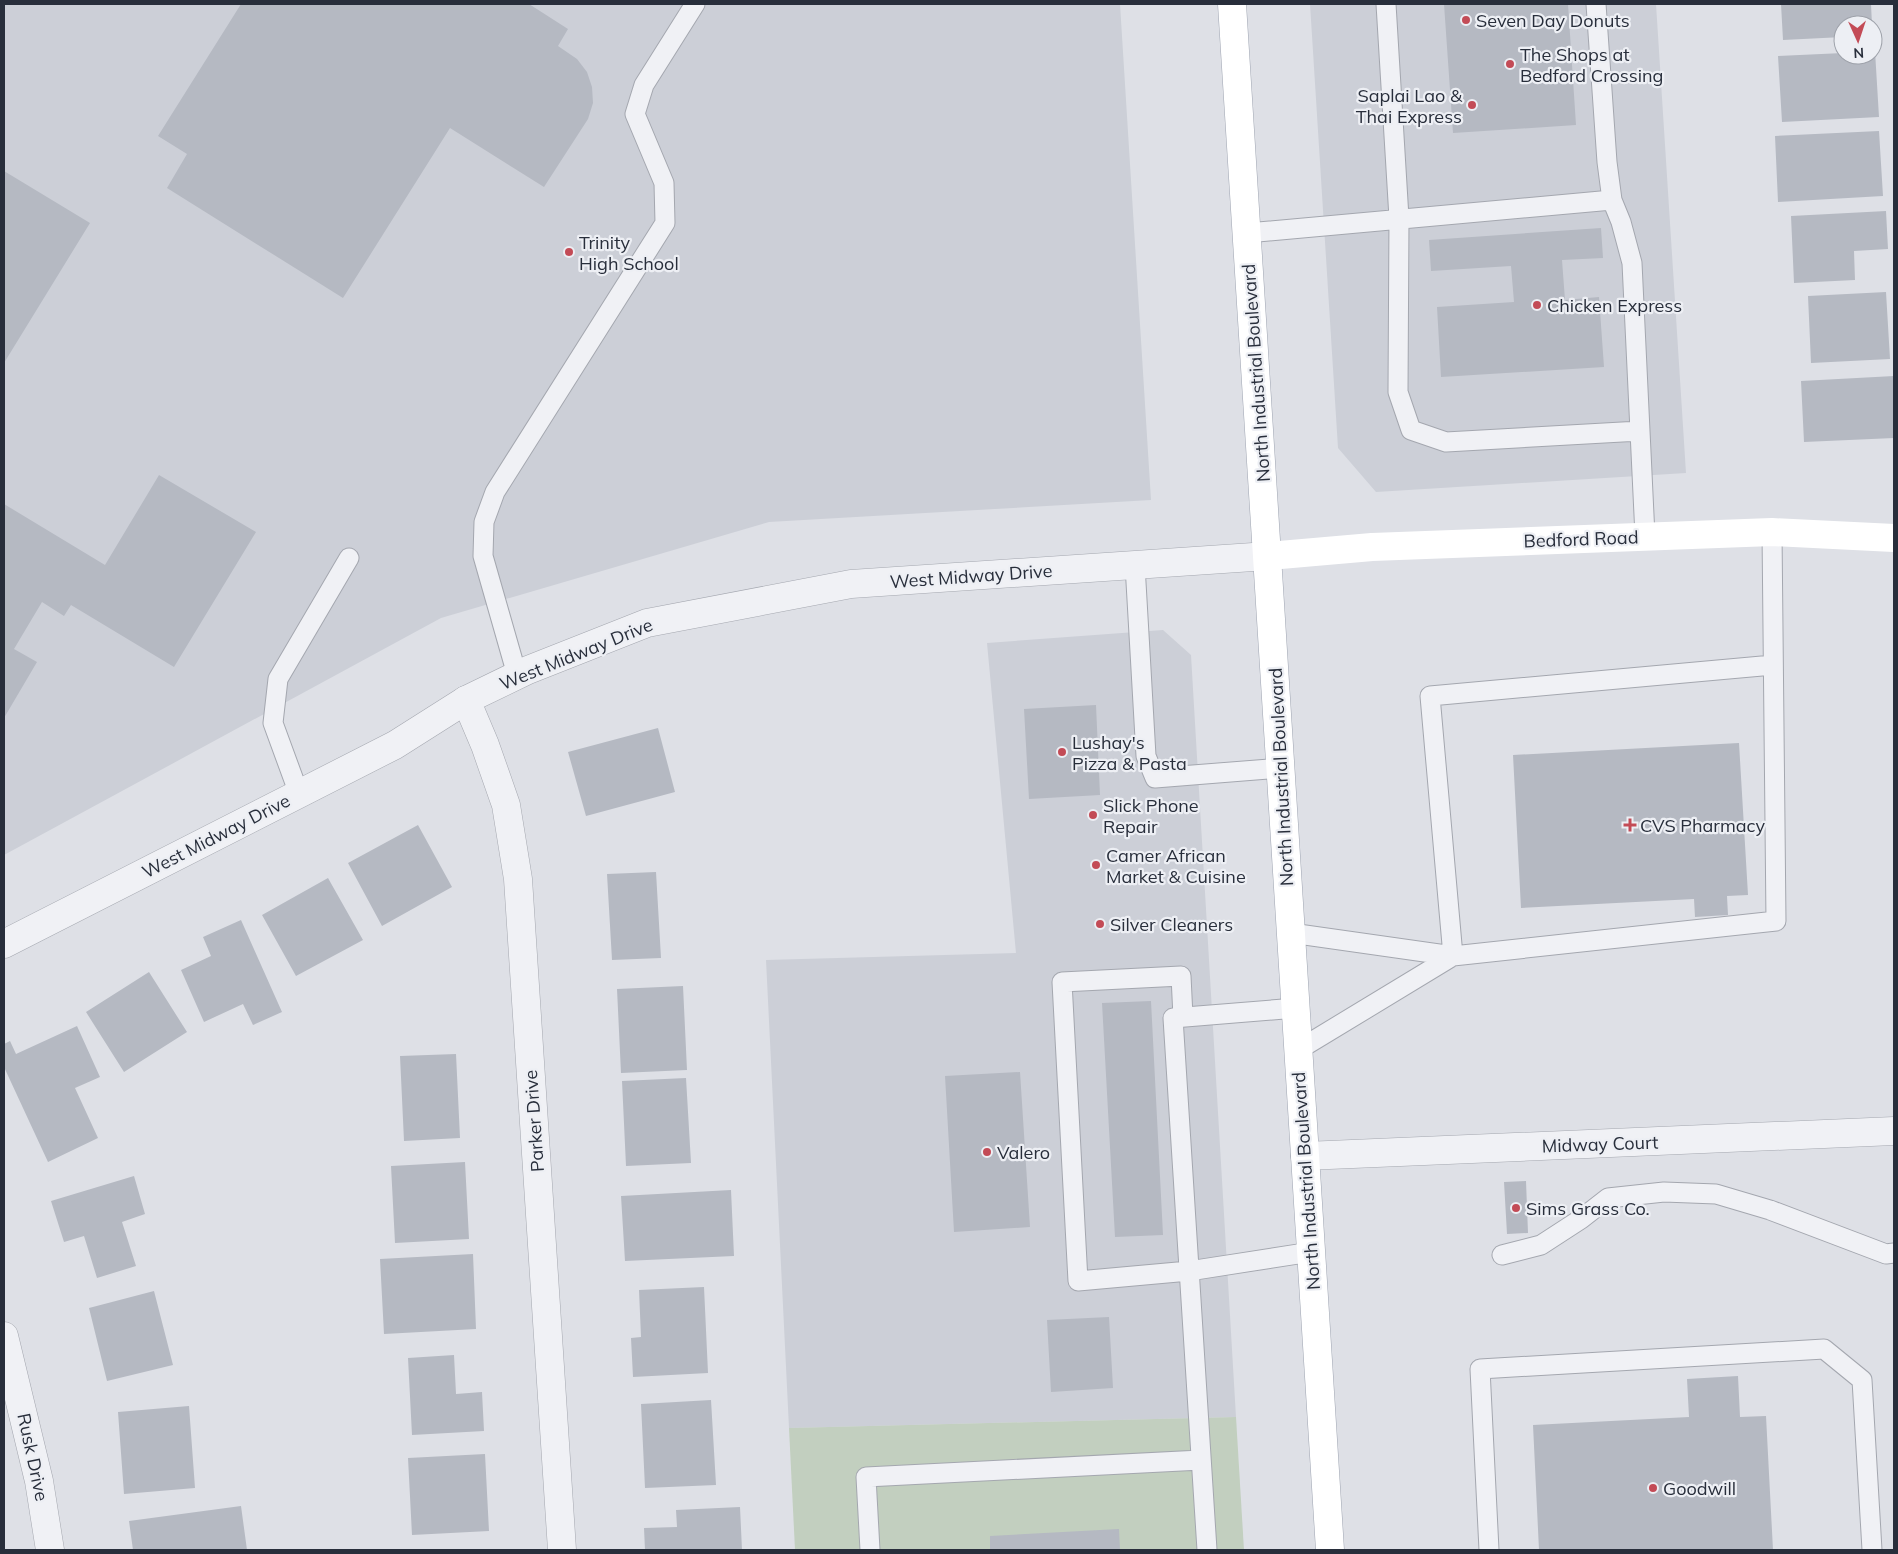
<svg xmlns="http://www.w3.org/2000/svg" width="1898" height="1554" viewBox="0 0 1898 1554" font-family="Mulish,sans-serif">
<rect width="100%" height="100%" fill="#dee0e6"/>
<path fill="#cccfd7" d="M4,4H1120L1151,500L769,522L441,618L4,855Z
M1310,4H1656L1686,473L1376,492L1338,448Z
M1163,630L1191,655L1236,1417L789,1428L766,960L1016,953L987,643Z"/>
<path fill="#c2cfbf" d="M1236,1417L1244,1550H795L789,1428Z"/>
<path fill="#b5b9c2" d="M241,4H529L568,29L558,46L577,59L587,72L592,87L593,103L588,119L544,187L450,128L343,298L167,188L187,154L158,136Z
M1444,4H1568L1576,125L1453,133Z
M1781,4H1871L1872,25H1843V37L1783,40Z
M1873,51H1875L1879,117L1782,122L1778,56L1843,53V55H1873Z
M1879,131L1883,196L1778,202L1775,136Z
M4,171L90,223L4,363Z
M1886,211L1888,249L1854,251L1855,280L1794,283L1791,216Z
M1601,228L1603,258L1562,260L1565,300L1599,297L1604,367L1441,377L1437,307L1514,302L1511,266L1431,271L1429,240Z
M1886,292L1890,359L1811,363L1808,296Z
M1894,376V438L1804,442L1801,381Z
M159,475L256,532L174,667L71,605L64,616L42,602L14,649L37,662L4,718V504L105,565Z
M1096,705L1100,795L1029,799L1024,709Z
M658,728L675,792L586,816L568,752Z
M1739,743L1748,895L1727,896L1728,915L1695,917L1694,899L1521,908L1513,755Z
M418,825L452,887L382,926L348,863Z
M656,872L661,958L612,960L607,874Z
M328,878L363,940L296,976L262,915Z
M241,920L282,1012L253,1025L243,1004L204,1022L181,970L211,956L203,937Z
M149,972L187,1032L124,1072L86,1012Z
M683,986L687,1070L621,1073L617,989Z
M1151,1001L1163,1235L1115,1237L1102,1003Z
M77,1026L100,1077L75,1088L98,1138L48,1162L4,1067V1044L10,1041L16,1054Z
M456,1054L460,1138L404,1141L400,1056Z
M1020,1072L1030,1227L954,1232L945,1076Z
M686,1078L691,1163L626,1166L622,1081Z
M465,1162L469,1239L395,1243L391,1166Z
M134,1176L145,1214L122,1222L136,1266L97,1278L84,1236L64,1242L51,1201Z
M1526,1181L1528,1233L1507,1234L1504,1182Z
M731,1190L734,1256L625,1261L621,1196Z
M473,1254L476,1329L384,1334L380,1259Z
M704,1287L708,1373L633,1377L631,1338L641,1337L639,1290Z
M154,1291L173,1365L107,1381L89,1308Z
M1109,1317L1113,1388L1051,1392L1047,1320Z
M454,1355L456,1394L482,1392L484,1431L412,1435L408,1358Z
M1738,1376L1740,1417L1766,1416L1773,1550H1539L1533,1425L1689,1417L1687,1379Z
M711,1400L716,1485L645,1488L641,1404Z
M189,1406L195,1488L124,1494L118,1412Z
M485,1454L489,1531L412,1535L408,1458Z
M241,1506L247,1550H133L129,1521Z
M740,1507L742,1550H645L644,1528L677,1527L676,1510Z
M1119,1529L1120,1550H990V1536Z"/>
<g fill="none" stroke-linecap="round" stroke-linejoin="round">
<g stroke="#a4a7af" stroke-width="21">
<path id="service" d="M1386,4L1399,218L1398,392L1411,430L1446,442L1640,431
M1596,4L1607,162L1612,200L1621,222L1632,263L1645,536
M1247,233L1612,200
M1135,565L1146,756L1155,778L1281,768
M517,675L483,556L484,522L495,492L665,223L664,183L635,114L644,85L695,4
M299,794L273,723L278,679L349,558
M1291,933L1453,956L1776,921L1772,532
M1453,956L1430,696L1773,665
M1183,1017L1181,976L1062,982L1078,1281L1189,1271L1311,1252
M1298,1050L1453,956
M1502,1255L1541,1245L1581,1219L1608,1198L1664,1192L1716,1194L1770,1210L1886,1254L1894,1253
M870,1550L866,1477L1201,1460
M1207,1550L1173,1018L1296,1008
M1489,1550L1480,1369L1824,1349L1862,1380L1872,1550"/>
</g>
<g stroke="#a4a7af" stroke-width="29">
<path id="minor" d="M466,700L485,745L506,805L518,879L562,1550
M1305,1156L1894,1131
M4,1336L39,1481L50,1550"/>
</g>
<g stroke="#a4a7af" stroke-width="29">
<path id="tertiary" d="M4,944L395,745L466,700L528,670L647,623L851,584L1268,556"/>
</g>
<g stroke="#9ea4b1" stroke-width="29">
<path id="primary" d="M1232,4L1330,1550"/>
</g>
<use href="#service" stroke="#f0f1f5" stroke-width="19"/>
<use href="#minor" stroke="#f0f1f5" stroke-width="28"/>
<use href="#tertiary" stroke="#f0f1f5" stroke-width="28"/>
<path stroke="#fff" stroke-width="28" d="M1268,556L1372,547L1772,532L1894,538"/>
<use href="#primary" stroke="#fff" stroke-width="28"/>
</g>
<g fill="#c34b56" stroke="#edeff4" stroke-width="2">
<circle cx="1466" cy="20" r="5"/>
<circle cx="1510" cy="64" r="5"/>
<circle cx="1472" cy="105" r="5"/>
<circle cx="569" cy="252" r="5"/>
<circle cx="1537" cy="305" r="5"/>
<circle cx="1062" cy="752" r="5"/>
<circle cx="1093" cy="815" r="5"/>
<path d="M1627.5 817.5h5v5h5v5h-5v5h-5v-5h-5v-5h5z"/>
<circle cx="1096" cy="865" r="5"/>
<circle cx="1100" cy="924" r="5"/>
<circle cx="987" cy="1152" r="5"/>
<circle cx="1516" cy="1208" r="5"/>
<circle cx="1653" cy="1488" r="5"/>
</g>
<g text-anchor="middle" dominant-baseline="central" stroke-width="4.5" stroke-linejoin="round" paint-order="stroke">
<g font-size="18" fill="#282e3b" stroke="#edeff4" text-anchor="start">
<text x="1476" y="20">Seven Day Donuts</text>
<text x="1520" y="54">The Shops at<tspan x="1520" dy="21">Bedford Crossing</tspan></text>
<text x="1462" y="95" text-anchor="end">Saplai Lao &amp;<tspan x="1462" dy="21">Thai Express</tspan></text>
<text x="579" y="242">Trinity<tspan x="579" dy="21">High School</tspan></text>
<text x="1547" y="305">Chicken Express</text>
<text x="1072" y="742">Lushay's<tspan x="1072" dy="21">Pizza &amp; Pasta</tspan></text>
<text x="1103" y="805">Slick Phone<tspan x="1103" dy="21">Repair</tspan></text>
<text x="1640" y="825">CVS Pharmacy</text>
<text x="1106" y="855">Camer African<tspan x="1106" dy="21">Market &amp; Cuisine</tspan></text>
<text x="1110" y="924">Silver Cleaners</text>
<text x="997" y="1152">Valero</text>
<text x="1526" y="1208">Sims Grass Co.</text>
<text x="1663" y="1488">Goodwill</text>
</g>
<g font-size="18" fill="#282e3b" stroke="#edeff4">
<text transform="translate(1256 373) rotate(-94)">North Industrial Boulevard</text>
<text transform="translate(1581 539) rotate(-2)">Bedford Road</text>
<text transform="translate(971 576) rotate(-4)">West Midway Drive</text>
<text transform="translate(576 654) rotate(-22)">West Midway Drive</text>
<text transform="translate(1281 777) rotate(-93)">North Industrial Boulevard</text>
<text transform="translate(216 836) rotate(-27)">West Midway Drive</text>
<text transform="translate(534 1121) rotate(-94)">Parker Drive</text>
<text transform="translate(1600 1144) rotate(-2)">Midway Court</text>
<text transform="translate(1306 1181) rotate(-94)">North Industrial Boulevard</text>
<text transform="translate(33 1457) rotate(78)">Rusk Drive</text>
</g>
</g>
<rect width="1898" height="1554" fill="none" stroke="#282e3b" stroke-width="10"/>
<g transform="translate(1858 40) rotate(177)"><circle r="24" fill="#edeff4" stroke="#9ea2aa"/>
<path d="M0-4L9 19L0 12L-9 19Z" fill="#c34b56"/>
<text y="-8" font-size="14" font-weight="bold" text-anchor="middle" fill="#282e3b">N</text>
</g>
</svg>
